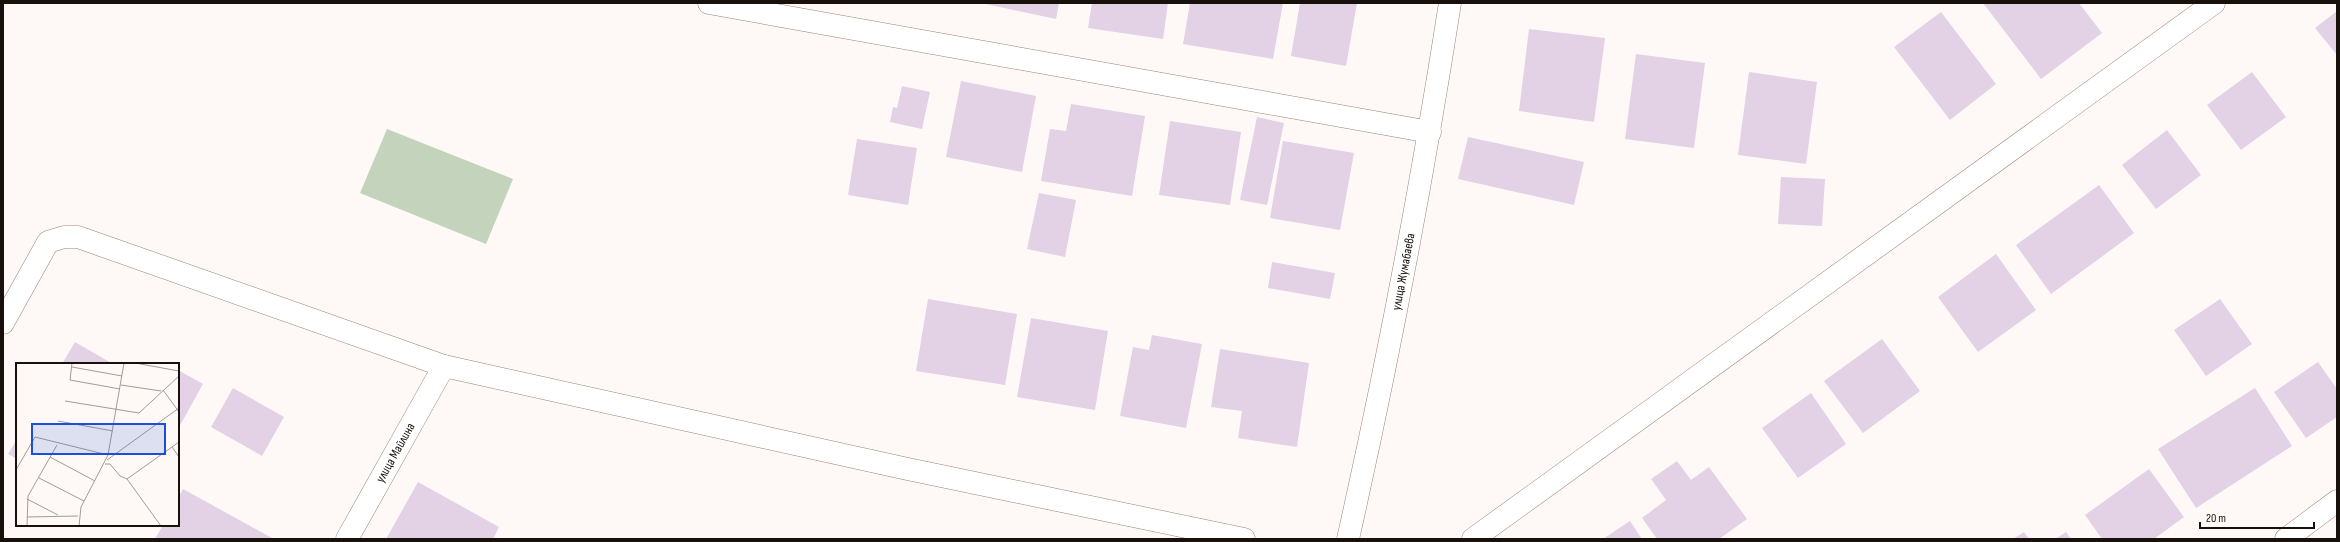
<svg xmlns="http://www.w3.org/2000/svg" width="2340" height="542" viewBox="0 0 2340 542" font-family="'Sofia Sans Condensed',sans-serif">
<rect width="100%" height="100%" fill="#fef9f6"/>
<path fill="#c4d4bc" d="M387,129L513,179L486,244L360,193Z"/>
<path fill="#e3d1e6" d="M981,3H1059L1056,19Z
M1092,3H1168L1163,39L1088,28Z
M1190,3H1283L1273,59L1183,44Z
M1300,3H1357L1346,66L1291,56Z
M1983,3H2079L2102,33L2041,79Z
M2337,11V55L2315,28Z
M1941,12L1996,84L1950,120L1894,47Z
M1529,29L1605,38L1594,122L1519,111Z
M1636,54L1705,63L1694,148L1625,139Z
M1749,72L1817,82L1806,164L1738,155Z
M2252,72L2286,117L2241,150L2207,105Z
M961,81L1036,96L1022,172L946,157Z
M902,86L930,92L922,129L890,122L893,107L897,108Z
M1071,104L1145,116L1132,196L1041,181L1050,129L1066,131Z
M1257,117L1284,123L1267,205L1240,200Z
M1170,121L1241,132L1230,205L1159,195Z
M2167,130L2201,175L2156,209L2122,165Z
M1468,137L1584,162L1574,205L1458,179Z
M857,139L917,148L908,205L848,195Z
M1283,141L1354,153L1340,230L1270,218Z
M1781,177L1825,179L1822,226L1778,224Z
M2099,185L2134,233L2051,294L2016,245Z
M1039,193L1076,200L1065,257L1027,249Z
M1996,254L2036,310L1978,352L1938,297Z
M1272,262L1335,273L1330,299L1268,288Z
M928,299L1017,314L1005,385L916,371Z
M2220,299L2252,344L2206,376L2174,330Z
M1031,318L1108,331L1095,410L1017,397Z
M1152,335L1202,344L1186,428L1120,416L1133,347L1149,350Z
M1882,339L1920,391L1863,433L1824,381Z
M75,342L113,364H62Z
M1220,349L1309,363L1297,447L1238,438L1242,411L1211,407Z
M2318,362L2337,389V417L2306,438L2274,392Z
M178,370L203,384L178,429Z
M233,388L284,417L262,456L211,427Z
M2255,388L2292,446L2196,508L2158,449Z
M1811,393L1846,444L1798,478L1762,428Z
M17,439V459L8,454Z
M1677,461L1691,480L1709,467L1747,519L1719,539H1657L1642,518L1666,500L1651,479Z
M2149,469L2184,517L2154,539H2102L2085,515Z
M418,482L499,527L493,539H386Z
M183,489L272,538L271,539H155L163,525H178V498Z
M1630,521L1642,539H1603Z
M2024,532L2029,539H2013Z
M2066,532L2071,539H2055Z"/>
<g fill="none" stroke-linecap="round" stroke-linejoin="round">
<g stroke="#988472" stroke-width="23">
<g id="minor">
<path d="M709,3L1430,132"/>
<path d="M3,323L48,242L64,237H78L444,366L903,468L1244,539"/>
<path id="s1" d="M347,539L444,366"/>
<path id="s2" d="M1348,539C1388,361 1422,183 1450,3"/>
<path d="M1473,539L2214,3"/>
<path d="M2286,539L2337,501"/>
</g>
</g>
<use href="#minor" stroke="#fff" stroke-width="22"/>
</g>
<g text-anchor="middle" dominant-baseline="central" stroke-width="3.5" stroke-linejoin="round" paint-order="stroke">
<g font-size="13" fill="#18100a" stroke="#fef9f6">
<text stroke="none"><textPath href="#s2" startOffset="273">улица Жумабаева</textPath></text>
<text stroke="none"><textPath href="#s1" startOffset="99">улица Майлина</textPath></text>
</g>
</g>
<g transform="translate(16 363)">
<rect width="163" height="163" fill="#fef9f6"/>
<path fill="none" stroke="#a29c98" stroke-width="1" d="M56,0L54,17L104,26M119,0L163,8M56,4L106,13M105,22L145,28M147,27L163,49M49,38L123,50L163,13M42,58L97,68M156,84L163,94M34,94L79,118M91,97L163,45M89,101H94L104,113L111,116L145,163M0,107L19,74L92,92M23,115L68,138M111,116L163,79M11,136L42,152M11,154L62,153M11,163L12,133L41,82M63,163L65,144L92,92L108,0"/>
<path fill="#1d4ed8" fill-opacity="0.15" stroke="#1d4ed8" stroke-width="2" d="M16,61H149V91H16Z"/>
<rect width="163" height="163" fill="none" stroke="#18100a" stroke-width="2"/>
</g>
<rect width="2340" height="542" fill="none" stroke="#18100a" stroke-width="8"/>
<path d="M2200 522v6h114v-6" fill="none" stroke="#18100a" stroke-width="2"/>
<text x="2206" y="522" font-size="12" fill="#18100a" stroke="#fef9f6" stroke-width="3" paint-order="stroke">20 m</text>
</svg>
